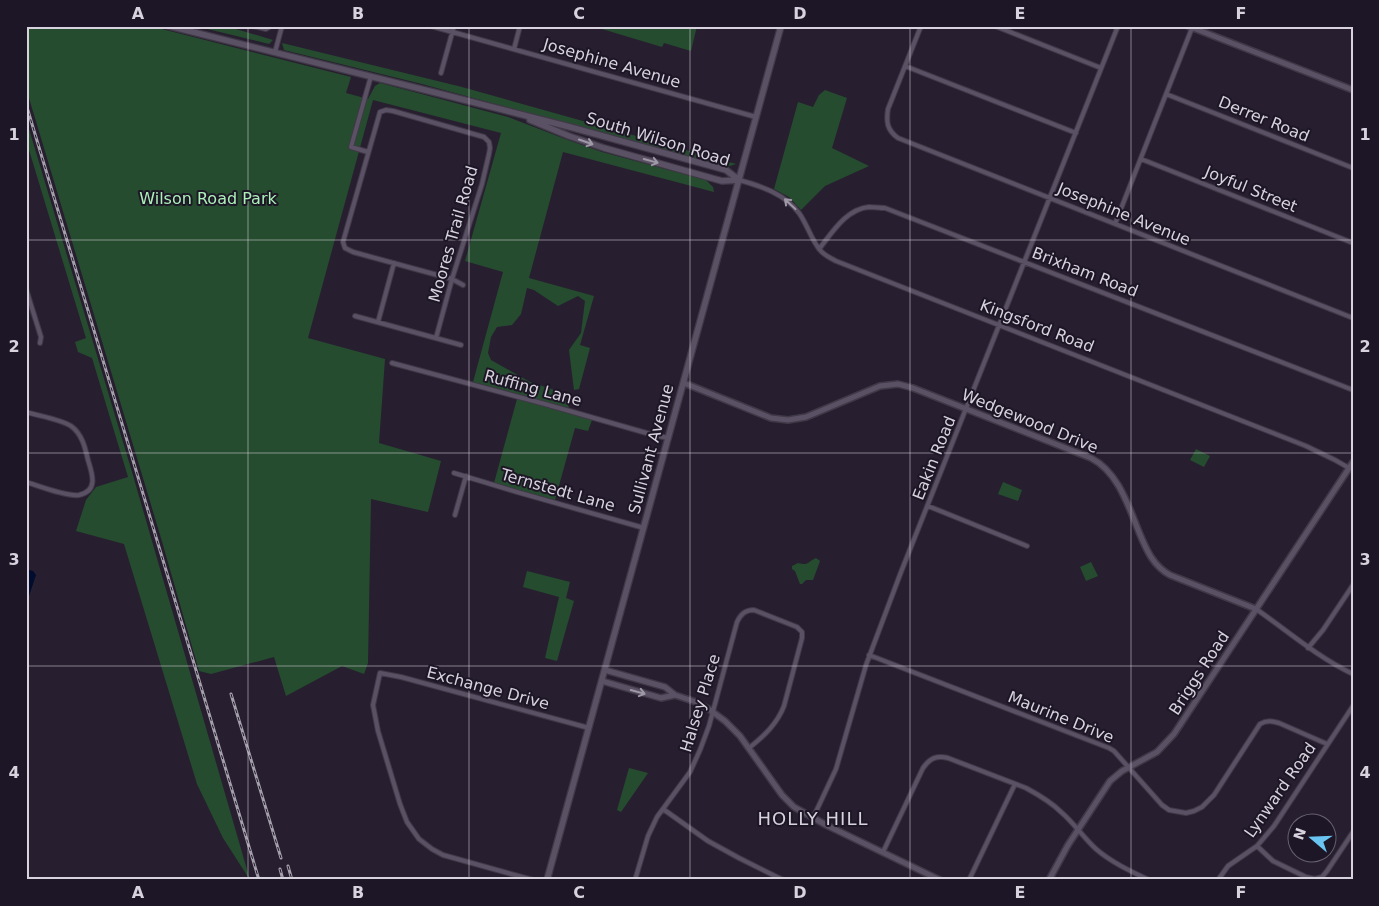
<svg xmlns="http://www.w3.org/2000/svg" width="1379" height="906" viewBox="0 0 1379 906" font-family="'DejaVu Sans',sans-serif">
<rect width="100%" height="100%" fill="#271f30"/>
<path fill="#264c2f" d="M26,26H150L351,77L346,93L368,99L375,86L380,83L508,117L565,139L602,152L706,180L713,187L714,192L563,152L529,278L594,296L580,345L590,348L579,389L574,390L569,350L581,333L585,301L578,296L558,306L534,290L527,288L521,314L512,325L497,327L491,337L488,353L491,360L530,382L564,393L569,408L473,382L503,272L465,261L501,133L373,100L308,338L385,359L379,443L441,461L428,512L371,499L368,663L364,674L342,666L286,696L274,657L211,674L199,671L161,538L26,88Z
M195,26H226L273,40L269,44Z
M592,26H697L691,51L664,43L662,47Z
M282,43L462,87L736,164L727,167L422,84L284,50Z
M825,90L847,98L832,148L869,166L825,186L801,210L789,197L774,189L798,102L813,107L819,95Z
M26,119L132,472L250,880L223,838L197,784L124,544L76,531L86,500L96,487L128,477L92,358L78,352L75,342L86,338L26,140Z
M517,399H525L592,420L588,431L575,428L555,500L494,483Z
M1196,449L1210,456L1204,467L1190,460Z
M1003,482L1022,490L1018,501L998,494Z
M816,558L820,561L813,580H806L802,584H800L795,571L792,569V566L798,563C809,566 807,562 816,558Z
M1091,562L1098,576L1086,581L1080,567Z
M527,571L570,582L566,598L574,601L557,661L545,658L559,597L523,587Z
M629,768L648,773L621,812L617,810Z"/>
<path fill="#010c2f" d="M26,569L33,571L36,575L28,599L26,600Z"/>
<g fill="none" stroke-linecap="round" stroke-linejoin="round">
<g stroke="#403947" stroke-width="6">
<path id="minor" d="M253,26L266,29L271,26
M431,26L756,117
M921,26L888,109C886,122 887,130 898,138L1353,318
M995,26L1101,68
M514,49L520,26
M275,52L282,26
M905,66L1076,133
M441,73L454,26
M1166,94L1353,168
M368,152L351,147L371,76
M1141,159L1353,243
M739,180C761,186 785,194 799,213C807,224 812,241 820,250C824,255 830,258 836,261L1306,446L1335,460L1349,468
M1115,224L1192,28
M819,249C832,233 846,209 869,207C874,207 880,208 885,208L1353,390
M26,289L41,337L40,343
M355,316L461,345
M378,322L394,263
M436,338L452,279L482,184L489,154L490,148L489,142L484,137L393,111L386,110L380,112L343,242L345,248L353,252L452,279L463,285
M392,363L545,404L650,434L668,438
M26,412C39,416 60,419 71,426C82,434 85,447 88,460C92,473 99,491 79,495C67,497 39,486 26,482
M454,473L517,492L644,528
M928,506L1027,546
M455,515L466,476
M1256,609C1288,631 1317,657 1353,674
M1308,648L1323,630L1353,585
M869,655L1109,748L1114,751L1162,805L1169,810L1186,813L1194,811L1202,807L1214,795L1260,724C1267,720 1272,721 1279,723L1327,744
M663,809L708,841L739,858L783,880
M813,818L836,769L866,665L901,572L1118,26
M1257,846L1273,861L1306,877L1315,879L1322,877L1327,871L1353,832
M883,852L923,768C930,758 937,755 948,758L1026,788C1039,795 1051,802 1061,812C1074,823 1083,837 1096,849C1111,862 1130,871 1149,880
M533,880L443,855L432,849L419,839L407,822L400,804L378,731L373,705L380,673L401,677L589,728
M635,880L648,836L657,817L690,772L700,750L709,726L737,622C741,614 745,610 754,610L797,627L802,632V638L784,706C777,724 764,736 749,748
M969,880L1015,784
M1218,880L1228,866L1257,846L1274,826L1353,706"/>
</g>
<g stroke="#403947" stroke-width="8">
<path id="tertiary" d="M1188,26L1353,90
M684,383L771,418L788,420L806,417L880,386L898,384L913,388L1091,458C1118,472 1128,505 1139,532C1146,549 1153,566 1170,575L1256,609
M605,670L665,687L675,695L696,702L710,710L725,721L740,736L782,795L794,807L826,825L940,880
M602,681L661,698L675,695
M1049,880L1068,845L1110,781L1122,771L1157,752L1174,734L1353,462"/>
</g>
<g stroke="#403947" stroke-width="8">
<path id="secondary" d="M169,26L445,95L570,127L726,170L739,180
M530,120L569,136L604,148L722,181L739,180
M547,880L781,26"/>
</g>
<use href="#minor" stroke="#5a5165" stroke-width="4"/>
<use href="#tertiary" stroke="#5a5165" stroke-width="5"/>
<use href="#secondary" stroke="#5a5165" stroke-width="5.5"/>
<g stroke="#a59fac" stroke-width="3">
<path id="rail" d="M26,104L259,880
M231,694L281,858
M288,866L292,880
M280,869L283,880"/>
</g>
<use href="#rail" stroke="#1d1626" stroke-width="1" stroke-dasharray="4" stroke-linecap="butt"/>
</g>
<defs><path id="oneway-shaft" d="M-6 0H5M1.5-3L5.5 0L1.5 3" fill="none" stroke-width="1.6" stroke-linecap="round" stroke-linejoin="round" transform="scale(1.25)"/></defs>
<g stroke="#9f98a7">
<use href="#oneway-shaft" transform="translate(586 142) rotate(19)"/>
<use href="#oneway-shaft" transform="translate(651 161) rotate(15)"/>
<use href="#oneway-shaft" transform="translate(790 204) rotate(-137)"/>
<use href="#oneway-shaft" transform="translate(638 692) rotate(15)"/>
</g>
<path fill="none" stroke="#d7d2dd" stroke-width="1" stroke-opacity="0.55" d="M248,26V880M469,26V880M690,26V880M910,26V880M1131,26V880M26,240H1353M26,453H1353M26,666H1353"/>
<g text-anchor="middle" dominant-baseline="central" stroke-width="4" stroke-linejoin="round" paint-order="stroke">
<g font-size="16" fill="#d7d2dd" stroke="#1d1626">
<text transform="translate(612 63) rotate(16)">Josephine Avenue</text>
<text transform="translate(1264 119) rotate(22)">Derrer Road</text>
<text transform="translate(658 139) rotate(17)">South Wilson Road</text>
<text transform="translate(1251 189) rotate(22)">Joyful Street</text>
<text transform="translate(1124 214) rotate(22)">Josephine Avenue</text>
<text transform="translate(453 234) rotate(-74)">Moores Trail Road</text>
<text transform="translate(1085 272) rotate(21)">Brixham Road</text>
<text transform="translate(1037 326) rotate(21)">Kingsford Road</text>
<text transform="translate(533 388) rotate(15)">Ruffing Lane</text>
<text transform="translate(1030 421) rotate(22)">Wedgewood Drive</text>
<text transform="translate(651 449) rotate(-75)">Sullivant Avenue</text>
<text transform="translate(934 458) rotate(-68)">Eakin Road</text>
<text transform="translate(558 490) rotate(16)">Ternstedt Lane</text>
<text transform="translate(1199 673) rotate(-57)">Briggs Road</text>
<text transform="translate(488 688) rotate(15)">Exchange Drive</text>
<text transform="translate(700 703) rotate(-73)">Halsey Place</text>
<text transform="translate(1061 717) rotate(22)">Maurine Drive</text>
<text transform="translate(1280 790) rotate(-55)">Lynward Road</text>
</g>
<g font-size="16" fill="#abf0b8" stroke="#1d1626">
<text x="208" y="198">Wilson Road Park</text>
</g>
<g font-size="18" letter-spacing="1" fill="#d7d2dd" stroke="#1d1626">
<text x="813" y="818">HOLLY HILL</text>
</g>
</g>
<rect width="1379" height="906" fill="none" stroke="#1d1626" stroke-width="55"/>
<g transform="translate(1312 838) rotate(289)"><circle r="24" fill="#1d1626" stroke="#67616f"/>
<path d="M0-4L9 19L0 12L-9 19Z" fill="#69c4f1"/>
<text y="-8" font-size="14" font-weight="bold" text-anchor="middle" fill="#d7d2dd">N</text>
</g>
<rect x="28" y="28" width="1324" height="850" fill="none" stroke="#d7d2dd" stroke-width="2"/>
<g font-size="16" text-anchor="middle" font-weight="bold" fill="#d7d2dd">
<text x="138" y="19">A</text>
<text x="358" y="19">B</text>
<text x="579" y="19">C</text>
<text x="800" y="19">D</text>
<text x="1020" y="19">E</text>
<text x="1241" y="19">F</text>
<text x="14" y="140">1</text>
<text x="1365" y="140">1</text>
<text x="14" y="352">2</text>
<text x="1365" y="352">2</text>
<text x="14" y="565">3</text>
<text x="1365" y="565">3</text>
<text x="14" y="778">4</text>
<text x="1365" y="778">4</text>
<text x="138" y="898">A</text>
<text x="358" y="898">B</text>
<text x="579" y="898">C</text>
<text x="800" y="898">D</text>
<text x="1020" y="898">E</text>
<text x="1241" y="898">F</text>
</g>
</svg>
